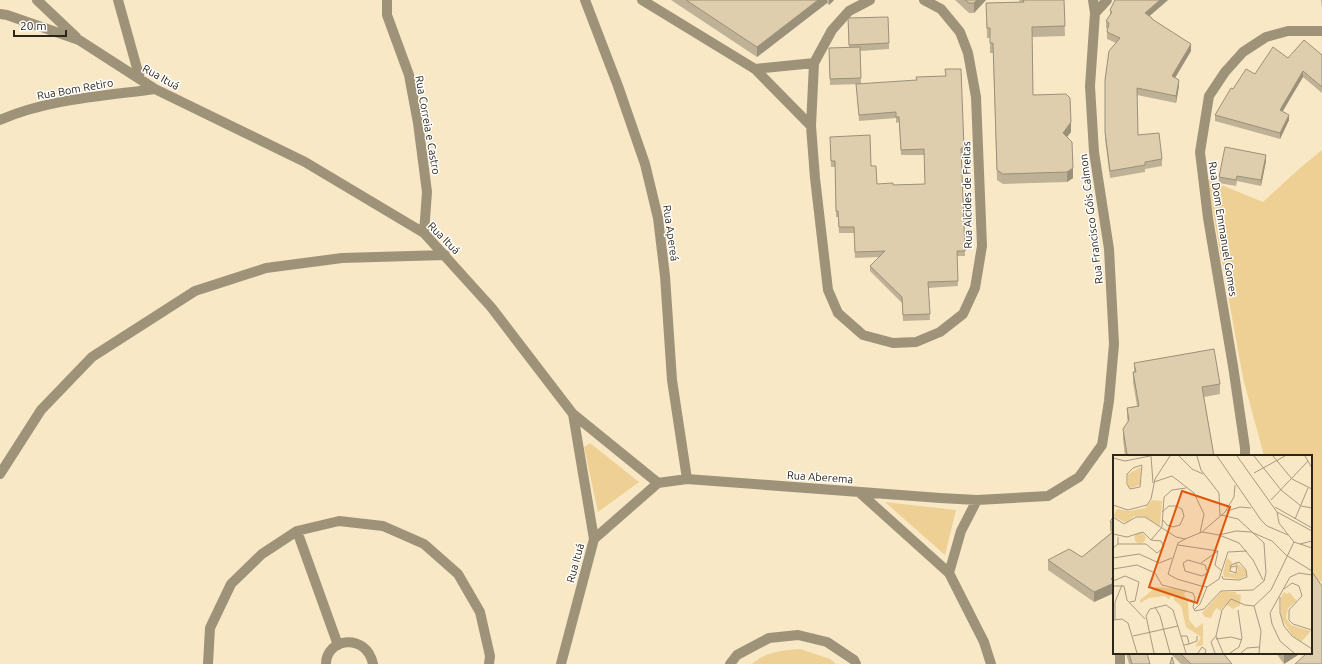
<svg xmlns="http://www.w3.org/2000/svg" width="1322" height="664" viewBox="0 0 1322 664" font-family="Ubuntu,sans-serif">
<rect width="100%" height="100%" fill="#f9e8c6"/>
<path fill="#eed094" d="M1322,150V582L1311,576V456H1264L1243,378L1207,179L1263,202L1300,168Z
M590,443L639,482L598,512L584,447Z
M885,502L956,510L945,555Z
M800,649L830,659L836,664H752C767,651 781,651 800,649Z"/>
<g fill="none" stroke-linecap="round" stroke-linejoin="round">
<path stroke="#9e9279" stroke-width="10" d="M37,0L76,37
M118,0L140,79
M387,0V15L409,75L418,123L427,192L424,233
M585,0L618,86L645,164L658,218L665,276L672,380L687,479
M642,0L755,69L811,126
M870,0L849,11L832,30L814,63L811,126L815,178L828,290L838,313L863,335L893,343L916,342L940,332L963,314L975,288L982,246L976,97L968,53L960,32L941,9L924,0
M1095,13L1107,0
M0,14L7,15L79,40L155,89L305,162L424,233L491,307L573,414L594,539L561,664
M755,69L814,63
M0,120C48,99 104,96 155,89
M573,414L658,483
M1245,456V448L1233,366L1208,218L1200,152L1209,96L1225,72L1243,52L1266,37L1288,31H1322
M0,474L41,410L92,357L195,291L266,268L342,258L445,255
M859,492L949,573L984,642L991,664
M297,531L338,645
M594,539L658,483L687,479L940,498L977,500L1048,496L1079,477L1102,445L1109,401L1114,344L1109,249L1094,152L1090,86L1095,13L1093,0
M949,573L961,531L977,500
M208,664L210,628L231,584L262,554L297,531L339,521L383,526L424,544L458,574L480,612L490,656L489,664
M326,664C326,638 366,632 373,664
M730,664L737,655L769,638L798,635L827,642L854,660L856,664
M1120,664V653"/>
</g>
<path fill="#bfb195" d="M671,0H834L829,5L827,3L757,57Z
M955,0H986L974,13H969Z
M1019,0H1064L1065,36L1032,37L1033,95L1071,132L1067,137L1073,178L1067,182L1003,184L997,180L993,53H990V38H987L986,3L1020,2Z
M1115,0H1168L1149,16L1152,20L1191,51L1175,78L1179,86L1176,103L1137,95L1138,135L1162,159V166L1145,169V172L1110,178L1105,139V80L1116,43L1107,39V32L1108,29L1106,28V21L1110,15V10Z
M1321,0H1322V8Z
M848,24L889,43V49L860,51L861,84L964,148V153H961L965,256H957L958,286L928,288L930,320L903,321L902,303L870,271V266L879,257L855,258L854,233H839L838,217H836L835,167H831L830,137L871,166L877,184L893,185L925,184L924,155H901L899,122L896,123V118L859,121L856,84H860L830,85L829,48H849Z
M1322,55V93L1303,77L1282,111L1289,120L1280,139L1215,121V115L1233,89L1255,74L1288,58Z
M1266,161L1261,186L1237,181L1236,186L1219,183V177Z
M1134,363L1220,384V394L1204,397L1214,456H1125L1123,439V429L1128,422L1127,418V408L1137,406L1133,382V372H1134Z
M1114,515V593L1094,602L1048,570V560L1082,557L1112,532L1110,531V522Z
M1126,653H1147L1150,664H1129Z
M1170,653H1223L1232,664H1181Z
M1276,653H1301L1284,664Z"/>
<path fill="#9b9079" d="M818,0H827V3L757,57V47Z
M829,0H834L829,5Z
M977,0H986L974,13V3Z
M1160,0H1168L1145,20V13Z
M1191,44V51L1172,83V76Z
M1303,71V77L1280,116V110Z
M1179,80V86L1176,103V96Z
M1289,115V120L1280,139V133Z
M1071,122V132L1063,142V133Z
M1266,155V161L1261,186V180Z
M1073,168V178L1067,182V172Z
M1114,577V593L1094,602V592Z
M1286,653H1301L1284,664V655Z"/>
<path fill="#decead" stroke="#9b9079" d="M686,0H818L757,47Z
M965,0H977L974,3H969Z
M1023,0H1064L1065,26L1032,27L1033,95L1066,94L1070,98L1071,122L1063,133L1072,142L1073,168L1067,172L1003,174L997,170L993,43H990V28H987L986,3L1024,2Z
M1115,0H1160L1145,13L1152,18V19L1191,44L1172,76L1179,80L1176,96L1137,88L1138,135L1159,133L1162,159L1145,162V165L1110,171L1105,132V80L1109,51L1120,38L1107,32L1109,23L1106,21L1112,12L1110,10Z
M888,17L889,43L849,45L848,18Z
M1304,40L1322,55V87L1303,71L1280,110L1289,115L1280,133L1215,115L1231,88L1233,89L1246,69L1255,74L1273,47L1288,58Z
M860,47L861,78L830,79L829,48Z
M945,69H961L964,148H961L965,251H957L958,281L928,282L930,314L903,315L902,297L870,266L885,251L855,252L854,227H839L838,211H836L835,161H831L830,137L870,135L871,166H876L877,184L893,183V185L925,184L924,149L901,150L899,117H896V112L859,115L856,84L917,80L916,77L946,76Z
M1225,147L1266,155L1261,180L1237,176L1236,180L1219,177Z
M1214,349L1220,384L1202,387L1214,456H1129L1127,454L1123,429L1129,420L1127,408L1139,406L1133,372H1136L1134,363Z
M1114,515V524L1110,522Z
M1114,531V577L1111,579L1114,581V583L1094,592L1048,560L1069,549L1082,557Z
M1312,572L1322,586V664H1295L1307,653H1311V649H1312L1311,648V573Z
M1129,653H1147L1150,664H1132Z
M1180,653H1223L1232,664H1191Z
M1172,657L1174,664H1170Z"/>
<g text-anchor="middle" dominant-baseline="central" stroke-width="3" stroke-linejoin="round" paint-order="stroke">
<g font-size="11" fill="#2c2619" stroke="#fff">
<text transform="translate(161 77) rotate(29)">Rua Ituá</text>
<text transform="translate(75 89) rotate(-10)">Rua Bom Retiro</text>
<text transform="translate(428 125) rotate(80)">Rua Correia e Castro</text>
<text transform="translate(967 195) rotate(-91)">Rua Alcides de Freitas</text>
<text transform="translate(1091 219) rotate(-97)">Rua Francisco Góis Calmon</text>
<text transform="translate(1223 229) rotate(81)">Rua Dom Emmanuel Gomes</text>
<text transform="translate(671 233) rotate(82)">Rua Apereá</text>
<text transform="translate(444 238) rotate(45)">Rua Ituá</text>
<text transform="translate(820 477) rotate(4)">Rua Aberema</text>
<text transform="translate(575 563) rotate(-75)">Rua Ituá</text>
</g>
</g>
<g transform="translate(1113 455)">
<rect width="199" height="199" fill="#f9e8c6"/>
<path d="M28,12L27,30L18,33L15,31V19ZM39,45L49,46L47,71L31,61H21L13,68L0,61L4,54L17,56L32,53ZM21.5 83a5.5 5.5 0 1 1 11 0a5.5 5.5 0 1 1-11 0ZM114,103L119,107L117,118L121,119L125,116L124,111L119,109L123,107L133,116V121L126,124L111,122L110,118ZM43,132L74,135L71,139L75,147L76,165L83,173L90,168V190L82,192L88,182L73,172L68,151L61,145V142L58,141L56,144L51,141L36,143L27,148V145ZM108,137H123V139L128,140L127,150L120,154L113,149L107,156L104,153L101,156L98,163L92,162L89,158ZM171,137L174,139L176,137L184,146L175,153L173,163L178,170L198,176L188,187L179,180L168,162V142Z" fill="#eed094"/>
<path fill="none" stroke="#a79a81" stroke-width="1" d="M38,1L40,28M66,1L79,14L90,19M84,1L88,15L106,38L107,61M104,1L148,65L154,71L175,80M124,1L164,57L199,76M141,1L168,35L188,51L199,53M160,1L179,24L199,34M192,1L199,13M0,3L12,6L37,1M29,10L27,32L17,34L14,29V19L20,13ZM141,18L172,1M41,27L59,21L81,38L91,59L87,78M158,45L195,6M0,50L15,55L34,50L38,44L42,24L57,1M162,52L199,73M114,56L127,52L138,53M164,57L166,68L181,87L199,93M0,62L11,69L23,62H32L63,82L72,84L89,77L112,57L121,42L122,30M49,64L54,70L60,72L67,70L71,61L69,54L63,51H56L49,57M182,64L195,33M89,77L106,80L126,88L140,105L150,125M0,79L14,82L30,77L38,85L48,86L51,92L44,98L33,89H5M106,80L123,76L138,77L159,86L173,100M72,84L65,88L55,119L64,124L88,131L94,132L106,124L115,97L134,96M38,85L49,72L51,42L59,35L73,33M187,89L199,86M65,90L105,96M0,93L5,89V82M105,96L102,110L109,116M173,100L199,116M0,103L26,99L46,108L59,103M75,105L92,110L95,118L89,121L72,116L70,108ZM88,108L105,96M0,114L24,110L42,118L49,130L80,138L82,143L80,152L82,156L91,154L108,136L140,135L151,126L153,118L151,88L125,64L108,60M109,121L110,124L126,125L134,122L133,115L126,107L118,110L117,116L123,118L124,111L118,112M0,126L12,121L26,127L22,146L17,147M0,131H11L14,145L32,164M171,134L179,128L186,131L189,141L176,155V165L180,169L199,175M167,142V158L171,171L179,181L199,194M42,152L47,161L57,198M81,155L87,149L94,132M2,164V147L9,130M0,165L9,164L15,168L24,198M20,181L65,171M68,181H74L75,184L76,189L71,190M103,184L118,182L129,185M76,189L84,186V181M41,198L33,161L37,154L53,150L60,155L73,198M85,198L89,192L93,195L92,198M102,198L98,187L103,181M110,198L103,181L109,155L118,144L132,150L141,151M117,198L126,192L129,183L125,155M128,198L134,193L146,192M146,198L148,176L141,151L158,135L181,87M181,198L167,186L159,169L157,158L177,122L186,118L199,120"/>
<path fill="#df560d" fill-opacity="0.15" stroke="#df560d" stroke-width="2" d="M69,36L117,52L84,148L36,132Z"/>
<rect width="199" height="199" fill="none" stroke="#2c2619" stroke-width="2"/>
</g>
<path d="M14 30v6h52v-6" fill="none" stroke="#2c2619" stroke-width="2"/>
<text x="20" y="30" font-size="12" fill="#2c2619" stroke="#ffffff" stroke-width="3" paint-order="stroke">20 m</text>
</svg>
